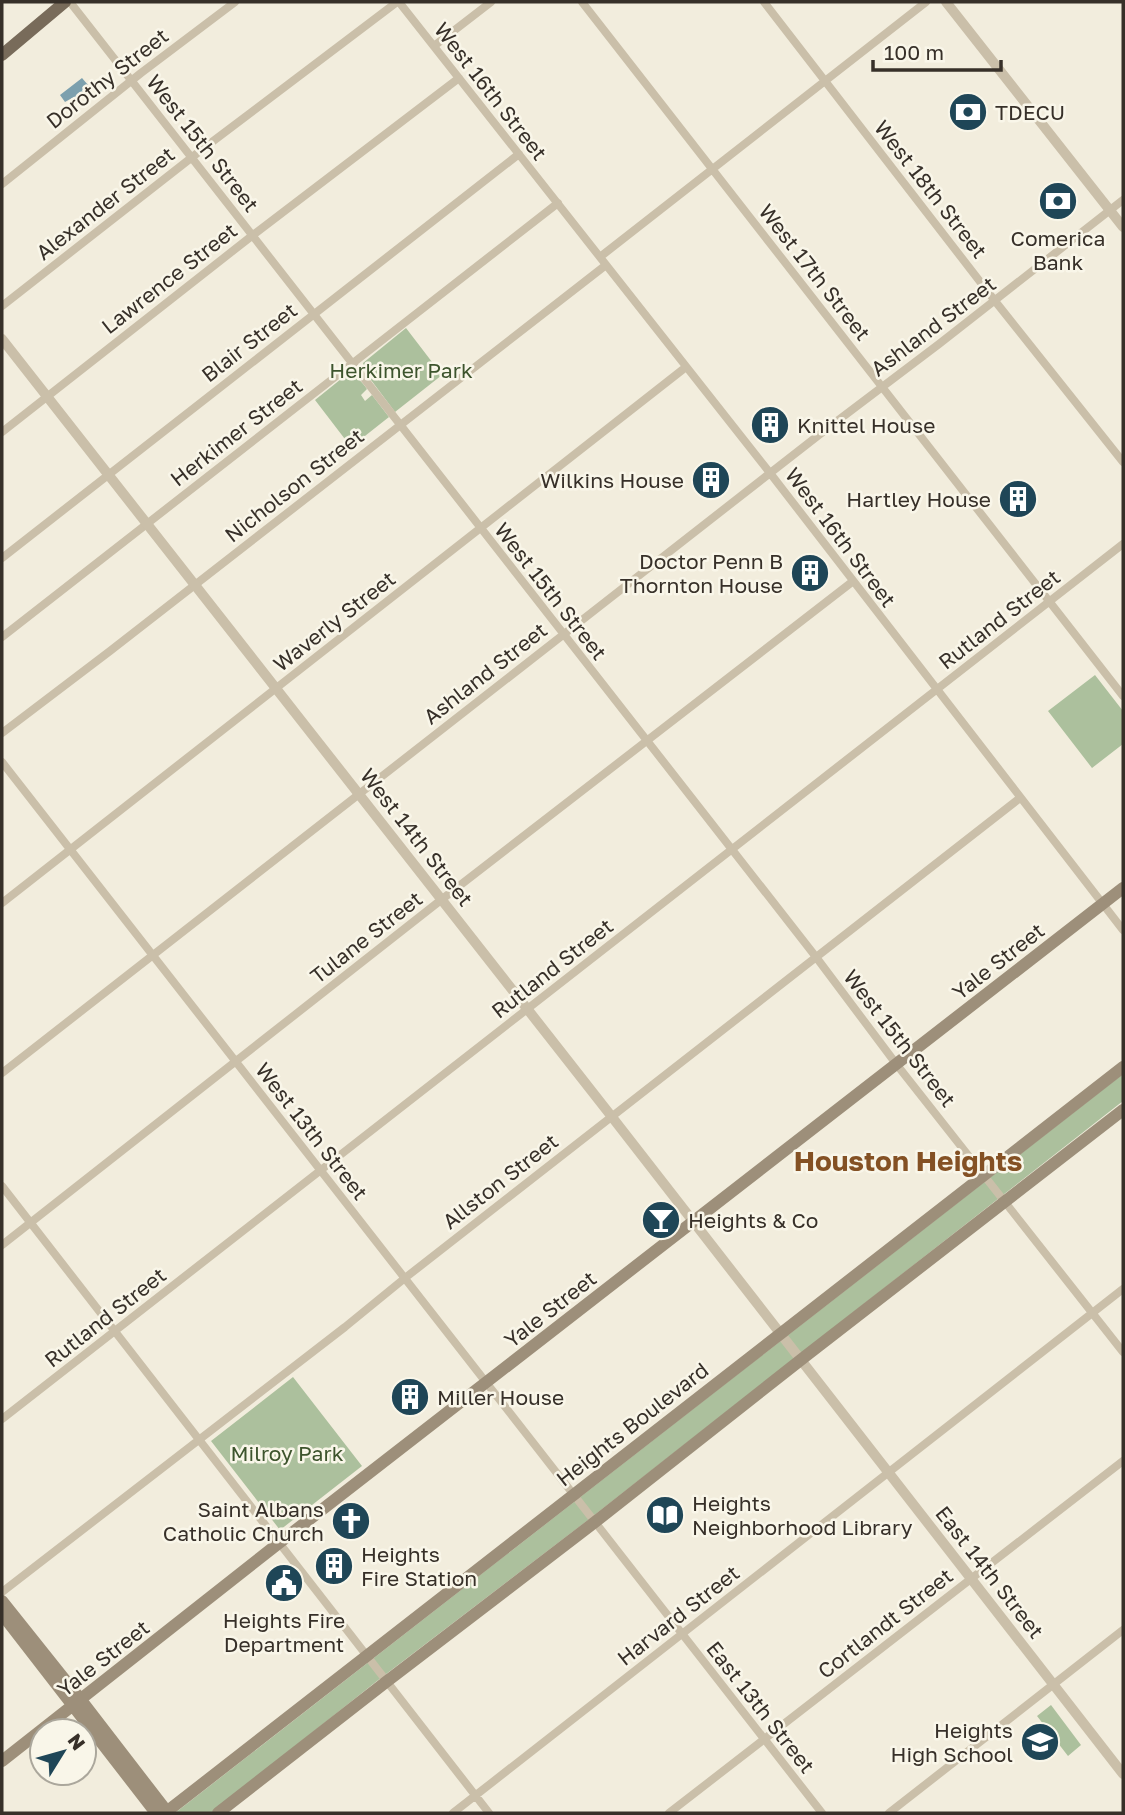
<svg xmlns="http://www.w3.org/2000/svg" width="1125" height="1815" viewBox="0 0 1125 1815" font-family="'Golos Text',sans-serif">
<rect width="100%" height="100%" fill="#f2eddd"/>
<path fill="#acc09d" d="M406,328L442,375L395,412L365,372L363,363Z
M346,375C356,374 362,382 367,389L361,395L365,401L372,395L389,417L351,447L315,400Z
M1095,675L1123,711V744L1092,768L1048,711Z
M1123,1074V1101L588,1520L377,1681L211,1813H175Z
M293,1377L362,1466L280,1530L211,1441Z
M1051,1705L1081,1745L1068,1756L1037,1716Z"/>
<path fill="#7ca0ae" d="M82,78L88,85L82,90L85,94L75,102L72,98L65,102L60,95Z"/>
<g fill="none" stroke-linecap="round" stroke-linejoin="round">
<path stroke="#cabfa9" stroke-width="8" d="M70,2L816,957L897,1065L1123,1352
M399,2L770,473L1123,930
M582,2L1123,696
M764,2L995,301L1123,462
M434,46L491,2
M2,184L141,73L235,2
M600,257L926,2
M2,306L200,151L397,2
M2,432L253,235L459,78
M2,558L519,154
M2,637L558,203
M2,733L110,651L606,265
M2,762L822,1813
M2,903L686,367
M2,1073L824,431L939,344L1123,200
M2,1186L489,1813
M2,1245L441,900L852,582
M2,1419L1123,544
M2,1592L345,1327L405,1278L1020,798
M453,1813L1123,1289
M669,1813L1123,1461
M889,1813L1123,1630"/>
<path stroke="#cabfa9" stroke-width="10" d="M946,2L1123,227
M2,339C204,599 410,857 612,1117C783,1336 952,1556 1123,1774"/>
<path stroke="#9d8f7a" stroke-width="12" d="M2,1601L81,1700L168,1813
M2,1614L156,1813
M2,1761L279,1543L1123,888
M165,1813L1123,1067
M218,1813L386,1682L595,1522L807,1355L1123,1110"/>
<path stroke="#786b5a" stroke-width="12" d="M2,55L65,2"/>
</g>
<defs>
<g id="bank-disc" transform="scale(2.0125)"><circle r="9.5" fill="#1f4657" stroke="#f9f6e9"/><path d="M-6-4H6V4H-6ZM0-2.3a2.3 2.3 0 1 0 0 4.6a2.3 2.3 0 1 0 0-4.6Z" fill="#fff"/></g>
<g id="building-disc" transform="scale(2.0125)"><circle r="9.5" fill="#1f4657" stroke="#f9f6e9"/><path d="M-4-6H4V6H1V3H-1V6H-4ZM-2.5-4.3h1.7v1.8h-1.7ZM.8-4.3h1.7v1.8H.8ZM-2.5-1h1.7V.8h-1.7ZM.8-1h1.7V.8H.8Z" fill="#fff"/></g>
<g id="bar-disc" transform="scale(2.0125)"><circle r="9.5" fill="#1f4657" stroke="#f9f6e9"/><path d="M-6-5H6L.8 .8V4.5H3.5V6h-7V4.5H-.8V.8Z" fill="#fff"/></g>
<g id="library-disc" transform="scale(2.0125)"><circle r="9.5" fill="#1f4657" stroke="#f9f6e9"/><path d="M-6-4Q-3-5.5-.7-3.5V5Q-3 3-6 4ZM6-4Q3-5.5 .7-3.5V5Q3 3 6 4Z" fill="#fff"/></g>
<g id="church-disc" transform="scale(2.0125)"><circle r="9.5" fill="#1f4657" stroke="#f9f6e9"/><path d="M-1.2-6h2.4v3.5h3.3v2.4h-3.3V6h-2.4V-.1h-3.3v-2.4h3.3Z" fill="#fff"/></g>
<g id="civic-disc" transform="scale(2.0125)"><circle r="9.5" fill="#1f4657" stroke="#f9f6e9"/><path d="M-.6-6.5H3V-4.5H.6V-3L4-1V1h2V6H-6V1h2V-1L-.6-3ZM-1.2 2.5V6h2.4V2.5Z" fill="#fff"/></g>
<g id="school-disc" transform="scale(2.0125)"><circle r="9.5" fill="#1f4657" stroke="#f9f6e9"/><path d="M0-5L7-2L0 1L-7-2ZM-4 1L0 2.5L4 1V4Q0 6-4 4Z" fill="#fff"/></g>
</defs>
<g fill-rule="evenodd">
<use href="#bank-disc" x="968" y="112"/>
<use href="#bank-disc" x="1058" y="201"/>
<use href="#building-disc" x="770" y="425"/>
<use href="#building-disc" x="711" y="480"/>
<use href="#building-disc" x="1018" y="499"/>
<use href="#building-disc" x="810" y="573"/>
<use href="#bar-disc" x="661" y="1220"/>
<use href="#building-disc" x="410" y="1397"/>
<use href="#library-disc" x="665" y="1515"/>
<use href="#church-disc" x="351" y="1521"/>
<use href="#building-disc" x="334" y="1566"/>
<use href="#civic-disc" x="284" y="1583"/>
<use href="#school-disc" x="1040" y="1742"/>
</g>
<g text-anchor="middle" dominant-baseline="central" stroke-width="5" stroke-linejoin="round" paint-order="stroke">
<g font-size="21" fill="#373029" stroke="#f9f6e9">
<text transform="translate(107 78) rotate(-38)">Dorothy Street</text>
<text transform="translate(491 91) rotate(52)">West 16th Street</text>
<text transform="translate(203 143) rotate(52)">West 15th Street</text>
<text transform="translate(931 189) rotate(52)">West 18th Street</text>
<text transform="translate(105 203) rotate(-38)">Alexander Street</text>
<text transform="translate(815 272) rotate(52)">West 17th Street</text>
<text transform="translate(169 278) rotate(-38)">Lawrence Street</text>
<text transform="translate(933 326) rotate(-37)">Ashland Street</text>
<text transform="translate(249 342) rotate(-38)">Blair Street</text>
<text transform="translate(236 432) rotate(-38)">Herkimer Street</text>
<text transform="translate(294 485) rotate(-38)">Nicholson Street</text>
<text transform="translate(841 537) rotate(53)">West 16th Street</text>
<text transform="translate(551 591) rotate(52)">West 15th Street</text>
<text transform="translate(999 619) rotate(-38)">Rutland Street</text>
<text transform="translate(334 621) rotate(-38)">Waverly Street</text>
<text transform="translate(485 673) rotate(-38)">Ashland Street</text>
<text transform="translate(417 837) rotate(52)">West 14th Street</text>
<text transform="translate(366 937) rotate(-38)">Tulane Street</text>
<text transform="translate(998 961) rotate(-38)">Yale Street</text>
<text transform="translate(552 968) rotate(-38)">Rutland Street</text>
<text transform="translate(900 1038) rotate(52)">West 15th Street</text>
<text transform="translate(312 1131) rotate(52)">West 13th Street</text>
<text transform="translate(500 1181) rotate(-38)">Allston Street</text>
<text transform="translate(550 1309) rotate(-38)">Yale Street</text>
<text transform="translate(105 1317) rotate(-38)">Rutland Street</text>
<text transform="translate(632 1424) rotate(-38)">Heights Boulevard</text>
<text transform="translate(990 1572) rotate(52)">East 14th Street</text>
<text transform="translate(678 1615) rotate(-38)">Harvard Street</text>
<text transform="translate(885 1623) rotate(-38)">Cortlandt Street</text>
<text transform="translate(103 1658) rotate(-38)">Yale Street</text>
<text transform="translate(761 1707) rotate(52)">East 13th Street</text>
</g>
<g font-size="21" fill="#373029" stroke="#f9f6e9" text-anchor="start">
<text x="995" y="112">TDECU</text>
<text x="1058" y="238" text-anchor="middle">Comerica<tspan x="1058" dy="24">Bank</tspan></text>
<text x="797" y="425">Knittel House</text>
<text x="684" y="480" text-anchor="end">Wilkins House</text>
<text x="991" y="499" text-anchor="end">Hartley House</text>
<text x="783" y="561" text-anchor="end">Doctor Penn B<tspan x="783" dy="24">Thornton House</tspan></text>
<text x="688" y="1220">Heights &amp; Co</text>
<text x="437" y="1397">Miller House</text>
<text x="692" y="1503">Heights<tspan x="692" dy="24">Neighborhood Library</tspan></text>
<text x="324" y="1509" text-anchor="end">Saint Albans<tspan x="324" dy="24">Catholic Church</tspan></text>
<text x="361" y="1554">Heights<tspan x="361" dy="24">Fire Station</tspan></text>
<text x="284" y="1620" text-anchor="middle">Heights Fire<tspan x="284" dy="24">Department</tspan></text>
<text x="1013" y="1730" text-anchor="end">Heights<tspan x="1013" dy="24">High School</tspan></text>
</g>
<g font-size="21" fill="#3d542d" stroke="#f9f6e9">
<text x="401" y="370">Herkimer Park</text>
<text x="287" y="1453">Milroy Park</text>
</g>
<g font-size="28" font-weight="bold" fill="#845124" stroke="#f9f6e9">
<text x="908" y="1160">Houston Heights</text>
</g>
</g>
<rect width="1125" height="1815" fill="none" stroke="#373029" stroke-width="7"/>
<g transform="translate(63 1752) rotate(53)"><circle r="33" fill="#f9f6e9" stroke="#aba79c" stroke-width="2"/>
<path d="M0-5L12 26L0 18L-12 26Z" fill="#1f4657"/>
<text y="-10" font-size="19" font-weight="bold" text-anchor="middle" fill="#373029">N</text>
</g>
<path d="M873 60v10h128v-10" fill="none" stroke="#373029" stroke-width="3.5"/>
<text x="884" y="60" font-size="21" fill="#373029" stroke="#f9f6e9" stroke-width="5" paint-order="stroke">100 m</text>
</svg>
